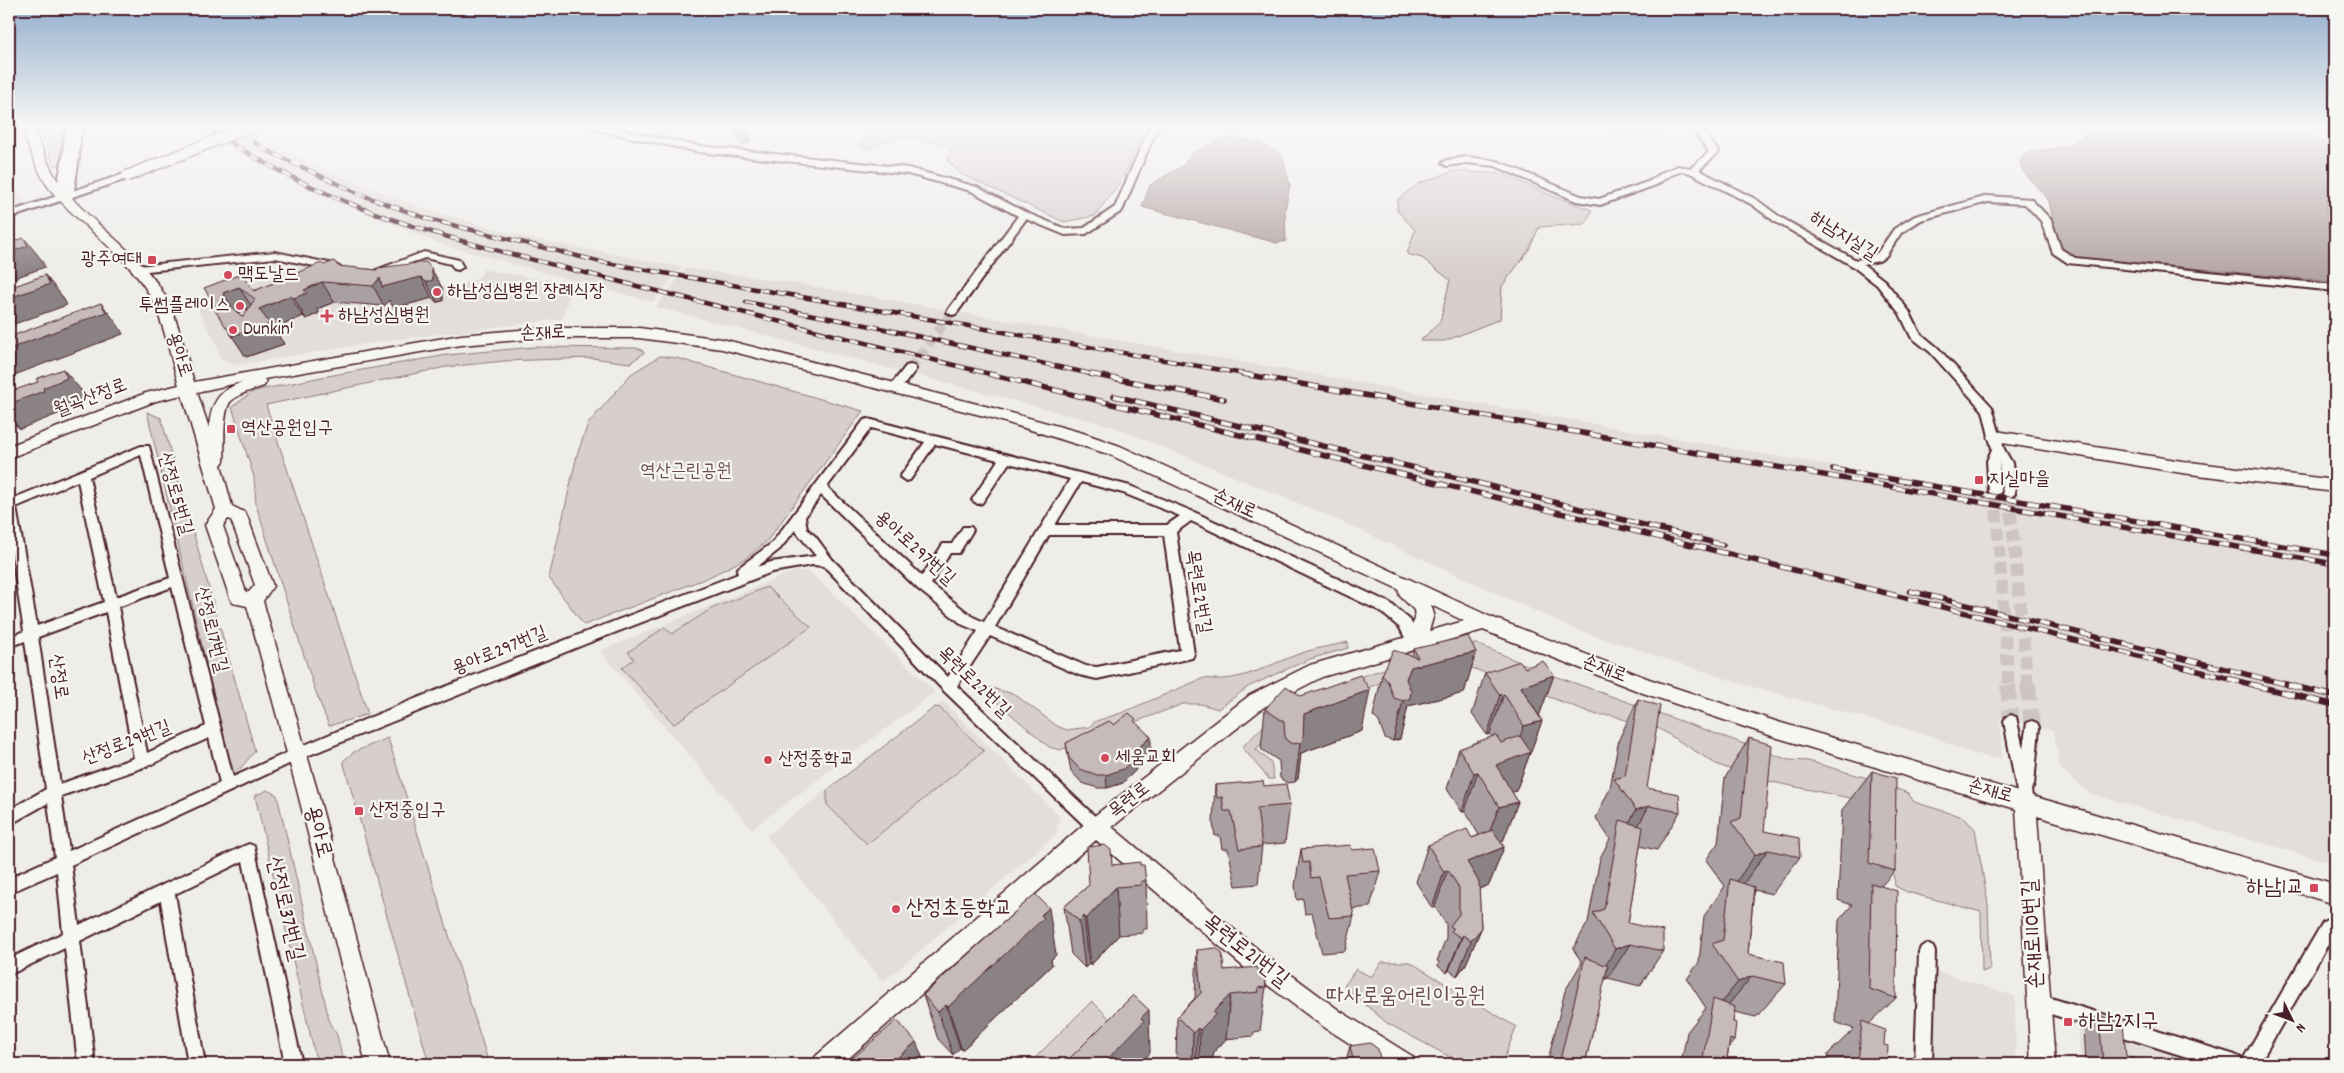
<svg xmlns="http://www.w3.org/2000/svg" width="2344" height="1073" viewBox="0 0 2344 1073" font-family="Dekko,'Poor Story',sans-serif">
<rect width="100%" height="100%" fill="#efedea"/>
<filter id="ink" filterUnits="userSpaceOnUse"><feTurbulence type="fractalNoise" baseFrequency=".02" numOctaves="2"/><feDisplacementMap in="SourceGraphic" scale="10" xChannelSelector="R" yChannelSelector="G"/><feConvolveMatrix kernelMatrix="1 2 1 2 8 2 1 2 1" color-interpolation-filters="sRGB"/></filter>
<g filter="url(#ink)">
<path fill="#e3dedc" d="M200,126H250L260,135L311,164L421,208L529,238L682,267L653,302L443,245L311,192L225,145Z
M17,188L25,204L9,210V191Z
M302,265L353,277L437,280L443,286L450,285V287L476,279L481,275L483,269L565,284L572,288L562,319L391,340L235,365L222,360L215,342L194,301Z
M686,268L800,284L1980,492L2335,551V864L2091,794L2059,768L2054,731L2000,717L2002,757L1994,759L1961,750L1935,737L1742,684L1572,628L1329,516L1114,427L656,307Z
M794,571H807L817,579L935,692L752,829L600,651Z
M943,701L1060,817L1056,835L883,982L766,836Z
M1930,969L2015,996L2016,1064H1927Z
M2078,1020L2209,1064H2080Z"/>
<path fill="#d7cfce" stroke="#90777c" d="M40,126H70L61,144L60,164L54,166Z
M864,126H951L963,138L974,126H1144L1135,152L1123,178L1095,216L1064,222L961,174L947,160L952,151L945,145L902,136L865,149L860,145L864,136Z
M1453,171L1503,174L1555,197L1592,210L1585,224L1539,227L1529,250L1502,286L1500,319L1445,341H1420L1440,322L1450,280L1422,258L1407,254L1415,230L1397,210L1398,199L1418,184Z
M534,347L636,348L642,350L644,353L630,363L592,358L504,361L446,367L266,405L368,714L329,726L314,687L256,505L254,477L232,407L254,391L322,377L447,355Z
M660,356L676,358L863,411L767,541L745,559L707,578L584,625L549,578L577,455L588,424L631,374Z
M147,412L161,418L255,751L240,769L232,773Z
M767,587L811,627L674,724L622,668L634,659L628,652L665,627L672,634L711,609Z
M1348,642V648L1310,659L1276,674L1248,687L1218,709L1201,704H1183L1060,750L1049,747L976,684L1014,694L1057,726L1067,730L1089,727L1096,721L1121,713L1204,678C1240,684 1267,665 1299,654C1315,648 1332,646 1348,642Z
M1465,644H1477L1541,671L1789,760L1808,761L1867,778L1908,793L1914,802L1963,817L1975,829L1988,904L1990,969L1982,972L1981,912L1907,892L1895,886L1885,810L1869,802L1753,778L1716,764L1650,723L1635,724L1612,715H1597L1464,665L1389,680L1334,700L1282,722L1256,749L1271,763L1274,779H1269L1242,747C1253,737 1263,725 1276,716C1325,680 1407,665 1465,644Z
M935,707L940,708L984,751L867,844L827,805V790Z
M388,738L489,1064H429L343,761L354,752Z
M267,790L277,795L330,1024L337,1035L344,1064H317L255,796Z
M1382,962H1410L1516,1027L1502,1064H1463L1387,1023L1344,986L1356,969L1371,977Z
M1092,1001L1115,1024L1073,1064H1029Z"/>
<path fill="#b4a4a5" stroke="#8a6f74" d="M2232,126H2291L2335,146V191L2328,197L2326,210L2329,229L2335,237V282L2071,256L2064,253L2056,234L2049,201L2023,171L2020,161L2026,154L2035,151L2070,146L2085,134L2096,132L2131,128L2191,133Z
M1231,138L1258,142L1282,155L1290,185L1285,210L1286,241L1277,243L1142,207L1150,185L1181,167L1193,153L1215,142Z"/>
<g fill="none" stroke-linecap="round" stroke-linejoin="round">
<path stroke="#cec4c4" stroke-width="10" stroke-dasharray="10 5" stroke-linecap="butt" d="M910,369L952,312"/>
<path stroke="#cec4c4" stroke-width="12" stroke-dasharray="12 6" stroke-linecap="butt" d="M1995,492L2009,686
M2009,494L2028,686"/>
<path stroke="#cec4c4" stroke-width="16" stroke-dasharray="16 8" stroke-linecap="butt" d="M2008,685L2011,721
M2028,685L2032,727"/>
<g stroke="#4a1f2b" stroke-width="4">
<path id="street" d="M588,126H602L699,146L908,168L977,187L1027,213L1066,229L1084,228L1115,207L1150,126H1158L1122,211L1086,234L1065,235L1026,219L956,314L952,315L947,312L948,310L1018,216L971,191L908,174L699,152L592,129Z
M1607,126H1663L1658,131L1611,129Z
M1691,126H1699L1719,152L1699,170L1757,200L1780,217L1856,260L1872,257L1878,252L1894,229L1915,216L1988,196L2031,199L2051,220L2061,249L2075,258L2335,285V291L2068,263L2053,253L2041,221L2025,204L1988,202L1921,220L1901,233L1886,256L1879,261L1863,264L1885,281L1909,311L1920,333L1938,348L1992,407L2004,449L2012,463L2015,494L2009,498L2003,494L1999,461L2001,492L1995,496L1989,492L1987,461L1992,449L1983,411L1930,352L1911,337L1900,314L1877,285L1851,265L1774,221L1751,204L1690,173L1682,171L1669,176L1656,185L1600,205L1576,201L1495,166L1467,163L1447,166L1442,163L1447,160L1467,157L1497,161L1581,196L1599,199L1650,181L1663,172L1678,166L1691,168L1709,152Z
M127,173L130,174V178L9,218V212Z
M275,252L334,264L339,267L334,270L275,258L138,272L133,269L138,266Z
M424,252L459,260L463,267L458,270L454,269L451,264L425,258L381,273L376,270Z
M910,365L914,366L916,369L914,372L899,391H891L889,388L891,385L906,366Z
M868,419L1130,486L1194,512L1390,603L1410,620L1421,642L1419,646L1414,647L1409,646L1400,628L1380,611L1191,521L1176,532L1194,654L1192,658L1097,679L1079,675L990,636L957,686L1101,822L1104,827L1101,832L1096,834L1091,832L944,691L824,566L812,565L772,572L588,643L302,758L71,865L79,925L244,846L249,844L254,846L302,1064H285L243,861L175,894L205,1064H188L161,901L80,941L95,1064H78L65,948L9,975V959L63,933L57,872L9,893V878L55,857L48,803L9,825V810L46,789L25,641L9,647V637L24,631L9,537V497L14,498L141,446H149L233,777C397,702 569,639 738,574L737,571L738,568L772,543L864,420ZM871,428L925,442L900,477L906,481L910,480L935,444L998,460L972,500L978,504L982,503L1009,463L1070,479L984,622L973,617L931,584L950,553H959L973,530L971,527H963L952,544H943L922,576L827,487ZM141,455L170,578L116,597L89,477ZM78,481L104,602L37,626L16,507ZM1081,482L1123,493L1180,516L1167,525H1055ZM821,495L918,589L963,625L978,631L948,677L832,559L815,536L807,529L805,517ZM795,530L816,556L771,562L757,567L780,549ZM1049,535H1164L1180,650L1097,667L1086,666L995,627ZM172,587L206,726L147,753L118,607ZM106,612L134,758L60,784L38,637ZM209,738L220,783L69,851L61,796L147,766Z
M2011,715L2016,717L2023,748L2027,723L2032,721L2037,723L2039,727L2034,785L2031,790L2033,803L2031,808L2026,810L2021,808L2019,803L2004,721L2006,717Z
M2329,919L2335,922V932L2259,1064H2209L2038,1010L2032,1008L2030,1002L2032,996L2038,994L2235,1055L2241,1058L2242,1061L2323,922Z
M1927,944L1933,947L1935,952L1932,1064H1915L1919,952L1921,947Z"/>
</g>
<g stroke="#4a1f2b" stroke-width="3">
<path id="secondary" d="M20,126H32C41,144 48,168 60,184C88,221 129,245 156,282C177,310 184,349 194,382L461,335L543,328H639L722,339L993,408L1083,433L1120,446L1200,482L1491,617L1649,679L1778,722L2335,884V904L2037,816L2055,1064H2031L2016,809L1778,738L1643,693L1483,630L1322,677L1264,707L1112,827L1262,953L1340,1011L1412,1056L1416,1064H1382L1324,1027L1246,969L1096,840L842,1064H812L816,1056L1089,820L1250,695L1310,665L1407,637L1415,619L1414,610L1400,596L1398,589L1108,454L992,418L722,349L639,338H543L461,345L264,379L266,382L264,386C253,390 239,393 231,401C222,411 225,447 224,461L221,465L232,506L244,512L247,516L273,586L263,601L317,790L390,1064H366L297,790L247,606L233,603L230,598L205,525L216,509L182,395L156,401L9,458V446L146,393L179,385C169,353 163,314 144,286C119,249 77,223 49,188C37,172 28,144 20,126ZM242,382C218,391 211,403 209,428L197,392ZM228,519L231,520L255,585L249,592H246L223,526ZM1431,605L1464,621L1429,631L1434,614Z
M1996,431L2182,461L2335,480V492L2182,473L1990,441L1988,437L1990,433Z"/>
</g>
<g stroke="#4a1f2b" stroke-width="4">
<path id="highway" d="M68,126H84L80,136L79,157L73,197L70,201H58L55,197L63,157L64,136Z"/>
</g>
<use href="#street" fill="#f6f6f2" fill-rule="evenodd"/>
<use href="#secondary" fill="#f6f6f2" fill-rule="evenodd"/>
<use href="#highway" fill="#f6f6f2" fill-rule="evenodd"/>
<g stroke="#4a1f2b" stroke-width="4.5">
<path id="rail-far2" d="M206,126C334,216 465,242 613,280C740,312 867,344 994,375
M230,126L266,150L359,194L428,219L601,262L1250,375
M746,302L866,325L1096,375"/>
</g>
<g stroke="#4a1f2b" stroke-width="5.5">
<path id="rail-far1" d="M989,374L1778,566L2258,686
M1090,374L1224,399
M1243,374L2335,564
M1114,396L1478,483L1723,545
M1833,469L2335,555
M1910,591L2294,686"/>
</g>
<g stroke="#4a1f2b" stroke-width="6">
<path id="rail" d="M2253,685L2335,705
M2288,685L2335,696"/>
</g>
<use href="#rail-far2" stroke="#f6f6f2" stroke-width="3" stroke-dasharray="9" stroke-linecap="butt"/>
<use href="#rail-far1" stroke="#f6f6f2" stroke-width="4" stroke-dasharray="11" stroke-linecap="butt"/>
<use href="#rail" stroke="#f6f6f2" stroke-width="4.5" stroke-dasharray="14" stroke-linecap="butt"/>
<g stroke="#4a1f2b" stroke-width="13" stroke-linecap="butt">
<path id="street-bridge" d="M127,176L252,126"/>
</g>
<use href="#street-bridge" stroke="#f6f6f2" stroke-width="10"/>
</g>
<path fill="#aaa0a1" stroke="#4a1f2b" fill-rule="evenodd" d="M669,126H685L670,127Z
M735,126H748L750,134L749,143L740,144Z
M324,265L377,270L431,268L442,288L443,301L437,302L432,298L394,308L389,300L384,306L334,302L317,309L319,313L306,319L303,316L274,329L284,344L246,357L215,306L241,274L254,291ZM249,308L243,317L237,313Z
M1414,649L1476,652L1464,693L1408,706L1400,739L1393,741L1385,738L1379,722L1373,716L1382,675L1412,656Z
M1525,668L1554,675L1539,716L1542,721L1516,791L1512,792L1518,802L1503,841H1500L1504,847L1489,885L1479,889L1481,929L1466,964L1457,976L1449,970L1447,973L1438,966L1439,962L1437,961L1446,938V924L1435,907L1432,908L1416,882L1428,845L1472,838L1479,835L1465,811L1462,812L1447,789L1459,749L1492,737L1490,734L1487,735L1472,714L1485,673Z
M1301,696L1362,731L1301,753L1298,779L1295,782L1287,783L1280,778L1279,761L1261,749L1265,709Z
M1638,699L1647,788L1680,812L1657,850L1640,846L1628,923L1663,951L1640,986L1608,978L1604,980L1585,1064H1547L1565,991L1582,962L1573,949L1588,922L1600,858L1610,839L1596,818L1610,788L1619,739Z
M1136,724L1151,750L1139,760L1135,771L1123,783L1107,788H1098L1082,783L1071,771L1068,756L1066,743L1114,725Z
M1749,738L1764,831L1800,857L1772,894L1754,890L1748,954L1786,984L1756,1017L1734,1012L1733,1022L1734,1041L1729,1047L1726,1064H1681L1687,1032L1706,1008L1687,979L1699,962L1704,916L1725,886L1706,860L1718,843L1725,778Z
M1872,771L1895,871L1881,886L1896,998L1869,1024L1884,1045L1887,1064H1827L1828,1054L1854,1029L1835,1022L1839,920L1852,905L1838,900L1842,810Z
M1215,785L1264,786L1290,805L1285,843L1262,845L1258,884L1236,886L1228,849H1222L1220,836H1215L1213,823Z
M1301,849L1352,850L1380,871L1370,907L1352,909L1354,916L1345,951L1322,953L1312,913L1305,914L1303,899L1297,900L1295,886Z
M1112,865H1140L1146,881L1147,929H1143V933L1119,935L1091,965L1089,963L1085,968L1071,954L1064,907Z
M1197,950L1224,970H1258L1266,987L1260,1031L1254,1032L1253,1036L1226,1039L1214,1052L1213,1057L1206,1064H1181L1176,1060L1177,1017L1195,998Z
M1056,955L1051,960L1052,965L962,1050L960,1048L953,1055L938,1039L923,995Z
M2099,1015L2126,1056L2139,1064H2086L2084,1026Z
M1350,1046L1381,1064H1345Z"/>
<path fill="#8b8283" stroke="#4a1f2b" d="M744,126H748L750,134L749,143Z
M24,238L41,259L45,267L9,280V252Z
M431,268L442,288L443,296V301L437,302L426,282Z
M45,275L62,296L67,305L9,326V298Z
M421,277L432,298L394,308L389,300L384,306L373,286L380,278Z
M322,282L334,302L317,309L319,313L306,319L294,298L304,290Z
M239,287L252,307L236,313L232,308L223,293Z
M290,296L303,316L274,329L284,344L246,357L232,336L259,309Z
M101,303L118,325L123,334L9,377V349Z
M63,369L81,390L85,400L62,409L63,412L20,429L9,418V404L43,388Z
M1476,652L1464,693L1408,706L1400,739L1393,741L1403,701L1406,679L1411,667Z
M1554,675L1539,716L1521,687Z
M1370,690L1362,731L1301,753L1298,779L1295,782L1304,714Z
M1504,694L1490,734L1487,735L1500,695Z
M1542,721L1516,791L1494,799L1496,765L1511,759L1524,726Z
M1151,737V750L1139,760L1135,771L1123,783L1107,788L1106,775Z
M1478,772L1465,811L1462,812L1474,773Z
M1518,802L1503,841L1484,846L1499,807Z
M1649,806L1628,844L1616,848L1636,810Z
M1504,847L1489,885L1459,897L1467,862Z
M1768,850L1741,887L1729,892L1755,855Z
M1448,870L1435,907L1432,908L1444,872Z
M1116,887L1119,935L1091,965L1086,919Z
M1049,908L1056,955L1051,960L1052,965L962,1050L948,1007Z
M1084,916L1089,963L1085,968L1079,921Z
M1481,929L1466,964L1457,976L1471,941Z
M1463,935L1449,970L1447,973L1461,938Z
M1630,944L1608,978L1595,984L1615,949Z
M1752,976L1724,1010L1711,1015L1738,982Z
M1230,995L1226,1039L1214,1052L1213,1057L1206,1064H1199L1200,1030L1213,1012Z
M946,1005L960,1048L953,1055L938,1012Z
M1149,1010L1150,1053L1146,1058V1064H1103L1141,1018Z
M1198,1028L1196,1064H1192L1193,1033Z
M916,1042L925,1064H890Z"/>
<path fill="#c6babb" stroke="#4a1f2b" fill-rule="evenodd" d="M24,238L28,246L9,252V243Z
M334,261L338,266L377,270V268L426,262L431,268L433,280L426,282L421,277L382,287L380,278L373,286L322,282L304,290L307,293L294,298L290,296L259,309L270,324L232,336L212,306H215L204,288L241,274L254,291L321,263L324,265ZM239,287L255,299L243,317L232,308L223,293Z
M45,275L50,284L9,298V288Z
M101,303L106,312L9,349V337Z
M63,369L67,378L43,388L44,391L9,404V392L38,382L36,379Z
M1468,636L1476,652L1411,667L1406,679L1411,691L1410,698L1403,701L1394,698L1388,682L1382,675L1393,650L1418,658L1414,649Z
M1520,661L1525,668L1543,661L1554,675L1521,687L1542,721L1524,726L1504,694L1500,695L1485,673Z
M1360,675L1370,690L1304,714L1303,740L1300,743L1292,744L1285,739L1284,722L1265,709L1286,686L1301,696Z
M1638,699L1660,706L1647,788L1679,794L1680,812L1649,806L1636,810L1614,779L1625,776Z
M1129,713L1136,719L1134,721L1151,737L1139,747L1135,758L1123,769L1106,775H1097L1080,769L1069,758L1066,743L1109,721L1114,725Z
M1496,735L1501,743L1520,736L1531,752L1496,765L1518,802L1499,807L1478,772L1474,773L1459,749Z
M1749,738L1772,745L1764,831L1799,838L1800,857L1768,850L1755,855L1731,822L1741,818Z
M1872,771L1896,778L1895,871L1869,863Z
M1263,781L1264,786L1286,784L1290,805L1257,808L1262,847L1239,849L1231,811H1224L1222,797L1217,798L1215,785Z
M1620,820L1643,827L1628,923L1663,931V951L1630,944L1615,949L1593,913L1604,909Z
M1467,829L1472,838L1493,830L1504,847L1467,862L1479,882L1481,929L1471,941L1463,935L1461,938L1451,931L1453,928L1450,926L1459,914V888L1448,870L1444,872L1428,845Z
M1105,845L1111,850L1112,865L1140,862V865H1144L1146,881H1141V885L1116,887L1086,919L1084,916L1079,921L1064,907L1089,885L1087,847Z
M1351,845L1352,850L1375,848L1380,871L1345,874L1354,916L1329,918L1319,877L1311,878L1309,862L1303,863L1301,849Z
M1730,879L1754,887L1748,954L1784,962L1786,984L1752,976L1738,982L1712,944L1723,940Z
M1871,883L1897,891L1896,998L1869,989Z
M1035,894L1049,908L1041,915L1044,918L948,1007L946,1005L938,1012L923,995Z
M1216,948L1222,953L1224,970L1257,967L1258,970L1263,969L1266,987L1258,988L1259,992L1230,995L1213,1012L1216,1014L1200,1030L1198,1028L1193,1033L1177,1017L1201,993L1197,950Z
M1585,957L1608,966L1585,1064H1559Z
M1133,995L1149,1010L1141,1018L1144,1021L1103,1064H1064Z
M1713,999L1735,1007L1733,1022L1736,1023L1734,1041L1730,1039L1726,1064H1702Z
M2099,1015L2123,1023L2126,1056L2138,1060L2139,1064H2103Z
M897,1020L916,1042L890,1064H846Z
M1862,1021L1885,1030L1884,1045L1888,1046L1887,1064L1882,1062V1064H1858Z
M1370,1043L1378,1049L1381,1064H1354L1350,1046Z"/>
</g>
<linearGradient id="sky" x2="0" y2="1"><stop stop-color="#93aecd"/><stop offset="0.46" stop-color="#f8f7f6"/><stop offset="1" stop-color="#f8f7f6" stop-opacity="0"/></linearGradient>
<rect width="2344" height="276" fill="url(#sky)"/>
<g fill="#d1495b" stroke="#f6f6f2" stroke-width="2">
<rect x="147" y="255" width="10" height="10" rx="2.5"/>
<circle cx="228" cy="275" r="5"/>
<circle cx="437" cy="292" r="5"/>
<circle cx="240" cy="306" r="5"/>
<path d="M324.5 308.5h5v5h5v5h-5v5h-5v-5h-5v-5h5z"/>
<circle cx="233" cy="330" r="5"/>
<rect x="226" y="424" width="10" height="10" rx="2.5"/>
<rect x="1974" y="475" width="10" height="10" rx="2.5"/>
<circle cx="1105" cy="758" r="5"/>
<circle cx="768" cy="760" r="5"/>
<rect x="354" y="806" width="10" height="10" rx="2.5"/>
<rect x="2309" y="883" width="10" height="10" rx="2.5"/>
<circle cx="896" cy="909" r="5"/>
<rect x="2063" y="1017" width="10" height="10" rx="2.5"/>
</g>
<g text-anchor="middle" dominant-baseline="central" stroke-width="4.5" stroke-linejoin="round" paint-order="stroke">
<g font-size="19" fill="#4a1f2b" stroke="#f6f6f2">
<text transform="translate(1843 237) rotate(32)">하남지실길</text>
<text transform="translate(543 334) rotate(-2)">손재로</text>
<text transform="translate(178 355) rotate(72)">용아로</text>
<text transform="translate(91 399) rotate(-21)">월곡산정로</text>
<text transform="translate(174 494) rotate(74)">산정로5번길</text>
<text transform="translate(1234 505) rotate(25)">손재로</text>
<text transform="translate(914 549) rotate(42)">용아로297번길</text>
<text transform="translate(1197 592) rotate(81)">목련로2번길</text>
<text transform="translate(210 630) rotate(76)">산정로17번길</text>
<text transform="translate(500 652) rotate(-22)">용아로297번길</text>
<text transform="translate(1604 670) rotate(21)">손재로</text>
<text transform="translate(57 677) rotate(82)">산정로</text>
<text transform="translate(973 683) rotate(44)">목련로22번길</text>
<text transform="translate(127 744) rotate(-21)">산정로29번길</text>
<text transform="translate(1990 792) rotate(16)">손재로</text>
<text transform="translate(1130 801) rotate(-38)">목련로</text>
</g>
<g font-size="19" fill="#4a1f2b" stroke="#f6f6f2" text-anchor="start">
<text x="142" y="260" text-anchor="end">광주여대</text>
<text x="238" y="275">맥도날드</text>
<text x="447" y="292">하남성심병원 장례식장</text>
<text x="230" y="306" text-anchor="end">투썸플레이스</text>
<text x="338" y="316">하남성심병원</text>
<text x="243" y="330">Dunkin'</text>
<text x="241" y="429">역산공원입구</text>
<text x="1989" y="480">지실마을</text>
<text x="1115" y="758">세움교회</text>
<text x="778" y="760">산정중학교</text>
<text x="369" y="811">산정중입구</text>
</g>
<g font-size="19" fill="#6d4b54" stroke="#f6f6f2">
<text x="686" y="472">역산근린공원</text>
</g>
<g font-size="22" fill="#4a1f2b" stroke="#f6f6f2">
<text transform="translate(317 832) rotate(75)">용아로</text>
<text transform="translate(284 909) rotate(77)">산정로37번길</text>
<text transform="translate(2034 934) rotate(-93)">손재로110번길</text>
<text transform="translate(1245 952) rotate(38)">목련로21번길</text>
</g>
<g font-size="22" fill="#4a1f2b" stroke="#f6f6f2" text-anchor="start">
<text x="2304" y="888" text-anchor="end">하남1교</text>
<text x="906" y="909">산정초등학교</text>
<text x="2078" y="1022">하남2지구</text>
</g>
<g font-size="22" fill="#6d4b54" stroke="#f6f6f2">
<text x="1406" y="997">따사로움어린이공원</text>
</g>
</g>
<rect width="2344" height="1073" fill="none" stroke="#f6f6f2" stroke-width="30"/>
<rect x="15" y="15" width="2314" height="1043" fill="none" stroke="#4a1f2b" stroke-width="2" filter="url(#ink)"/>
<g transform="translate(2292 1020) rotate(132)" stroke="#f6f6f2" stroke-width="4" paint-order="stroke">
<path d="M0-4L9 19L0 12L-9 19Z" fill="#4a1f2b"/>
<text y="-8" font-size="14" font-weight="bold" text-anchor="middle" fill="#4a1f2b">N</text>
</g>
</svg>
